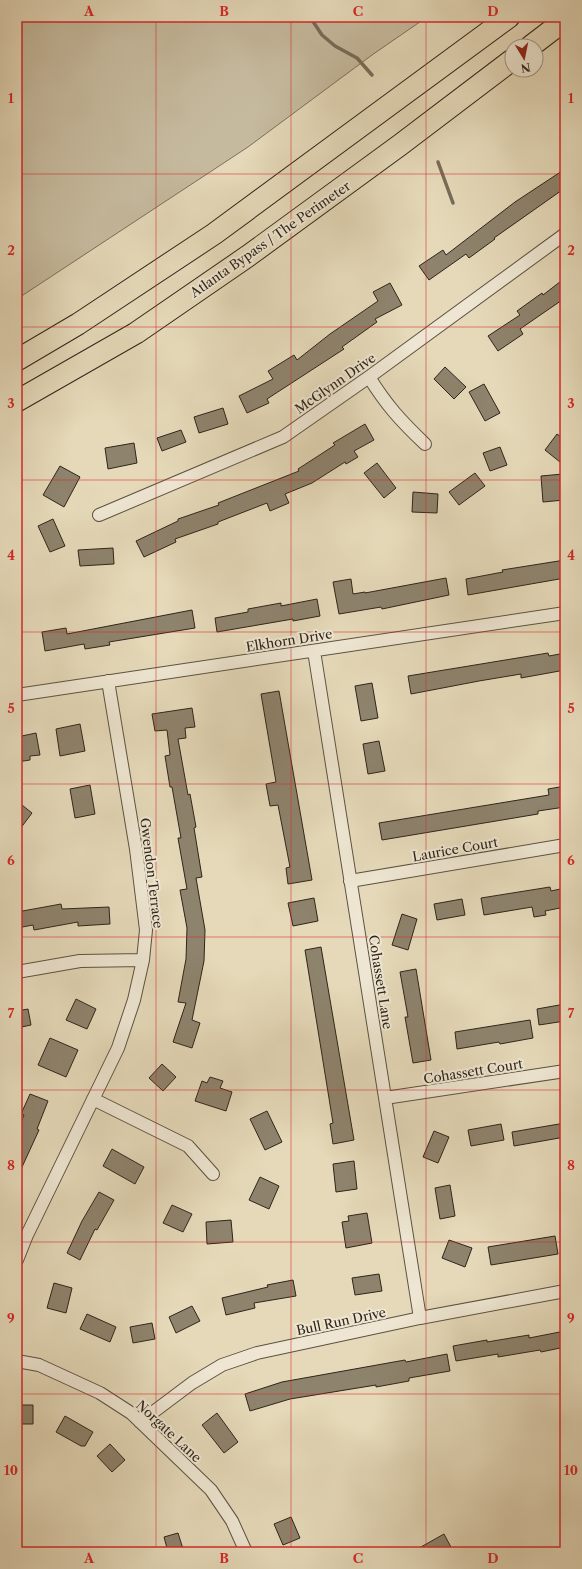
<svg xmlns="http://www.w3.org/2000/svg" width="582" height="1569" viewBox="0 0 582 1569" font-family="'Libre Caslon Text',serif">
<rect width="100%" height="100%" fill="#e5d9b9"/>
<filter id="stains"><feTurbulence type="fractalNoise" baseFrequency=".005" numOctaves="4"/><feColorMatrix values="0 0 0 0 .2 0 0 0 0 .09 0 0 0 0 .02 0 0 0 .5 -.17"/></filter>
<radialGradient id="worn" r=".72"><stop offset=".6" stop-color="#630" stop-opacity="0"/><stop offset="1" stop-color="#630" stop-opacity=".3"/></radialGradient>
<path fill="#c6ba9e" stroke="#7a705c" d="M17,17H427L372,55L248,147L17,299Z"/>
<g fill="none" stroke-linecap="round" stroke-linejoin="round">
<path stroke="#776c59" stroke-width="3.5" d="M310,17L322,35L335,46L357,58L372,75
M438,162L453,203"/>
</g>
<path fill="#8e836d" stroke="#2f251a" d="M565,169V188L494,238L495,239L469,258L466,254L429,280L419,266L443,250L446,255L515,202Z
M565,278V298L520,329L523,334L498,351L488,336L520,315L517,311L542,293L543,295Z
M390,283L402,305L375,319L377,322L342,347L344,349L267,399L269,403L247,413L239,396L273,379L268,371L294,355L297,360L330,334L378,301L373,292Z
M445,367L466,387L454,399L434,379Z
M484,384L500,413L485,421L469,392Z
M223,408L228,424L199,433L194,417Z
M365,424L374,440L354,451L358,457L346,464L345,462L312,483L285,494L289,503L270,511L267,503L218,522V524L175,539L176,542L144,557L136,541L178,521V519L219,505L218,503L299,471L298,469L335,445L333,443Z
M181,430L186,442L162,451L157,438Z
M557,434L565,440V466L545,450Z
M134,443L137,463L108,469L105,448Z
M500,447L507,465L490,471L483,453Z
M377,463L396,488L384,498L364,473Z
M60,466L80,477L64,507L43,495Z
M475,473L485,486L459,505L449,492Z
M563,474L564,500L543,502L541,476Z
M413,492L438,494L437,513L412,512Z
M53,519L65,546L50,552L38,526Z
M113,548L114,564L80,566L78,550Z
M565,560V578L468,595L466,579L503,572L502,570Z
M446,578L449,595L382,609L381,607L339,614L333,582L351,579L353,594L365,592V593Z
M317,599L320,616L293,621V619L217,632L215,618L248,612V609L281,603V606Z
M192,610L195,628L109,642L110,645L85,649L84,644L45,651L42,632L66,628L67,634Z
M548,653L549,656L565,653V670L521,678V674L479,681L411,694L408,676Z
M372,683L378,718L361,721L355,686Z
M279,691L312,880L288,884L286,868L290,867L278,805L270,806L266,784L276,782L261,694Z
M192,708L195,727L185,728L186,738L178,739L188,795L190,794L196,827L194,828L202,877L196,878L205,930L204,961L192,1020L200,1023L192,1048L173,1042L186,1003L178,1002L186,959L187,928L180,890L187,889L178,838H181L172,787H170L165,756L170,755L167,730L155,731L152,714Z
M80,724L85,751L60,756L56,729Z
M36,733L40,755L30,756V760L17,762V737Z
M379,741L385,771L368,774L363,744Z
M90,785L95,814L75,818L70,789Z
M565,786V807L538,811V814L382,840L379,823L549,795L548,789Z
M17,801L32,813L17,833Z
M550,887L551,891L565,888V907L545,911L546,915L534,917L532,907L484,915L481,898Z
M314,898L318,921L293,926L288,903Z
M462,899L465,915L437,920L434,904Z
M61,904L62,909L109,907L110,924L78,926V922L34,930L33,925L17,928V912Z
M402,914L417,919L408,950L392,945Z
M321,947L354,1140L333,1144L330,1124L333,1123L305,950Z
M416,969L431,1060L413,1063L405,1017H408L400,972Z
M76,999L96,1009L87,1029L66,1020Z
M565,1004V1021L539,1025L537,1009Z
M28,1009L31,1025L17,1028V1011Z
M530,1020L533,1038L500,1044L499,1042L457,1049L455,1032Z
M50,1038L78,1050L66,1077L38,1065Z
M162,1064L176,1077L163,1091L149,1078Z
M210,1077L223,1081L220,1088L232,1092L226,1111L195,1101L202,1081L207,1083Z
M30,1094L48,1101L37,1129L39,1130L17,1178V1130L24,1115L21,1114Z
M267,1111L282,1142L265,1150L250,1119Z
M565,1123V1137L514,1146L512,1132Z
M501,1124L504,1140L471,1146L468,1130Z
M434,1131L449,1137L438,1163L423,1157Z
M112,1149L144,1167L135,1184L103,1166Z
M354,1161L357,1189L336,1192L333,1164Z
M260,1177L279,1186L269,1209L249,1200Z
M450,1185L455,1216L440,1219L435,1188Z
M99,1192L114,1200L97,1230L95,1229L80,1260L67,1253L82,1221Z
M172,1205L192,1214L183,1232L163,1223Z
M367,1213L372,1243L346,1248L342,1222L349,1221L348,1216Z
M231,1220L233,1242L207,1244L206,1222Z
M555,1236L558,1254L491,1265L488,1247Z
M449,1240L472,1248L465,1267L442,1258Z
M379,1274L382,1291L355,1295L352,1278Z
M293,1280L296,1296L254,1303L255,1308L226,1315L222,1298L268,1287L267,1285Z
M54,1283L72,1288L66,1313L47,1308Z
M192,1306L200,1321L176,1333L169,1317Z
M87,1314L116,1327L110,1342L80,1329Z
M152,1323L155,1339L133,1343L130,1327Z
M565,1331V1347L541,1352L540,1350L498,1357V1354L456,1361L453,1346L487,1340V1342L529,1335V1338Z
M447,1354L450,1371L409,1378V1381L376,1387V1385L290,1399L250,1411L245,1394L282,1382L405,1360L406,1362Z
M17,1405H33V1424H17Z
M217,1413L238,1442L224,1453L202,1425Z
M65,1416L93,1432L85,1446H81L56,1432Z
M110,1444L125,1460L112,1472L97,1456Z
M291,1517L300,1538L283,1545L274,1524Z
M178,1533L184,1552H168L164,1537Z
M444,1534L452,1549L447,1552H412Z"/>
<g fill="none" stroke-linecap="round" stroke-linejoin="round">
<g stroke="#5c5242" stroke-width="14">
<path id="street" d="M369,377C387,406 401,421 425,444
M99,515L283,437L369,377L565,234
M314,651L420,1318
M17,695L565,613
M350,881L565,845
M17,972L80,961L143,960
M385,1098L565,1071
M93,1099L188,1146L213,1174
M17,1260L27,1235L118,1048L134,1000L143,960L146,930L136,849L108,681
M17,1361L39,1365L100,1393L131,1413L211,1490L232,1521L246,1552
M140,1422L192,1383L222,1365L257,1353L420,1318L565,1291"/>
</g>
<g stroke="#2f251a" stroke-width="23">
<path id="highway" d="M531,46L565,20
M17,360L78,324L214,234L509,17
M17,401L136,333L248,256L400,145L512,60"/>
</g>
<use href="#street" stroke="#eee6d2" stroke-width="12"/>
<use href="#highway" stroke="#e5d9b9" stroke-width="21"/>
</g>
<path fill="none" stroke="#d62828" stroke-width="1" stroke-opacity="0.55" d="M156,17V1552M291,17V1552M426,17V1552M17,174H565M17,327H565M17,480H565M17,632H565M17,784H565M17,937H565M17,1090H565M17,1242H565M17,1394H565"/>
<g text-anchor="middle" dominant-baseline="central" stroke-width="4" stroke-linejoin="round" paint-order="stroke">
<g font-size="13" fill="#2f251a" stroke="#eee6d2">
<text transform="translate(270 239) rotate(-35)">Atlanta Bypass / The Perimeter</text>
<text transform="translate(335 383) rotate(-35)">McGlynn Drive</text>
<text transform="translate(289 640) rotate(-9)">Elkhorn Drive</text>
<text transform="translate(455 849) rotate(-10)">Laurice Court</text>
<text transform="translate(152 873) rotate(83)">Gwendon Terrace</text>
<text transform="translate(381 982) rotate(81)">Cohassett Lane</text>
<text transform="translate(473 1071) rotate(-9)">Cohassett Court</text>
<text transform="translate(341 1321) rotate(-12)">Bull Run Drive</text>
<text transform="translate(169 1431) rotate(43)">Norgate Lane</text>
</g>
</g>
<rect width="582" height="1569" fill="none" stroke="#e5d9b9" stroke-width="44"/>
<g transform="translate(524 58) rotate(170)"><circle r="19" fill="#eee6d2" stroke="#a29988"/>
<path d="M0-3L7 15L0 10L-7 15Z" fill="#8f2418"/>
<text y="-6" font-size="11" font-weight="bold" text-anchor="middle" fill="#2f251a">N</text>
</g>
<rect x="22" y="22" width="538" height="1525" fill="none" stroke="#d62828" stroke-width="1.5"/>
<g font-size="13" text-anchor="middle" font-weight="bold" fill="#d62828">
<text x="89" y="16">A</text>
<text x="224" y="16">B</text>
<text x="358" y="16">C</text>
<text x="493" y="16">D</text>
<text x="11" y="103">1</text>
<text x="571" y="103">1</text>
<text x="11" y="255">2</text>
<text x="571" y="255">2</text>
<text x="11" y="408">3</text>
<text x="571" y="408">3</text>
<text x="11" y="560">4</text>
<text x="571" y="560">4</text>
<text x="11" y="713">5</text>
<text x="571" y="713">5</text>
<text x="11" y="865">6</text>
<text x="571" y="865">6</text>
<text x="11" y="1018">7</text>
<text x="571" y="1018">7</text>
<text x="11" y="1170">8</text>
<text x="571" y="1170">8</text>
<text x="11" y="1323">9</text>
<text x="571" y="1323">9</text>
<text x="11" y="1475">10</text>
<text x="571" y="1475">10</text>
<text x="89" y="1563">A</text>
<text x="224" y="1563">B</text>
<text x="358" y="1563">C</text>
<text x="493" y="1563">D</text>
</g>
<rect width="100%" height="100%" filter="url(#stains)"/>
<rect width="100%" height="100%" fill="url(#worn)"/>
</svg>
